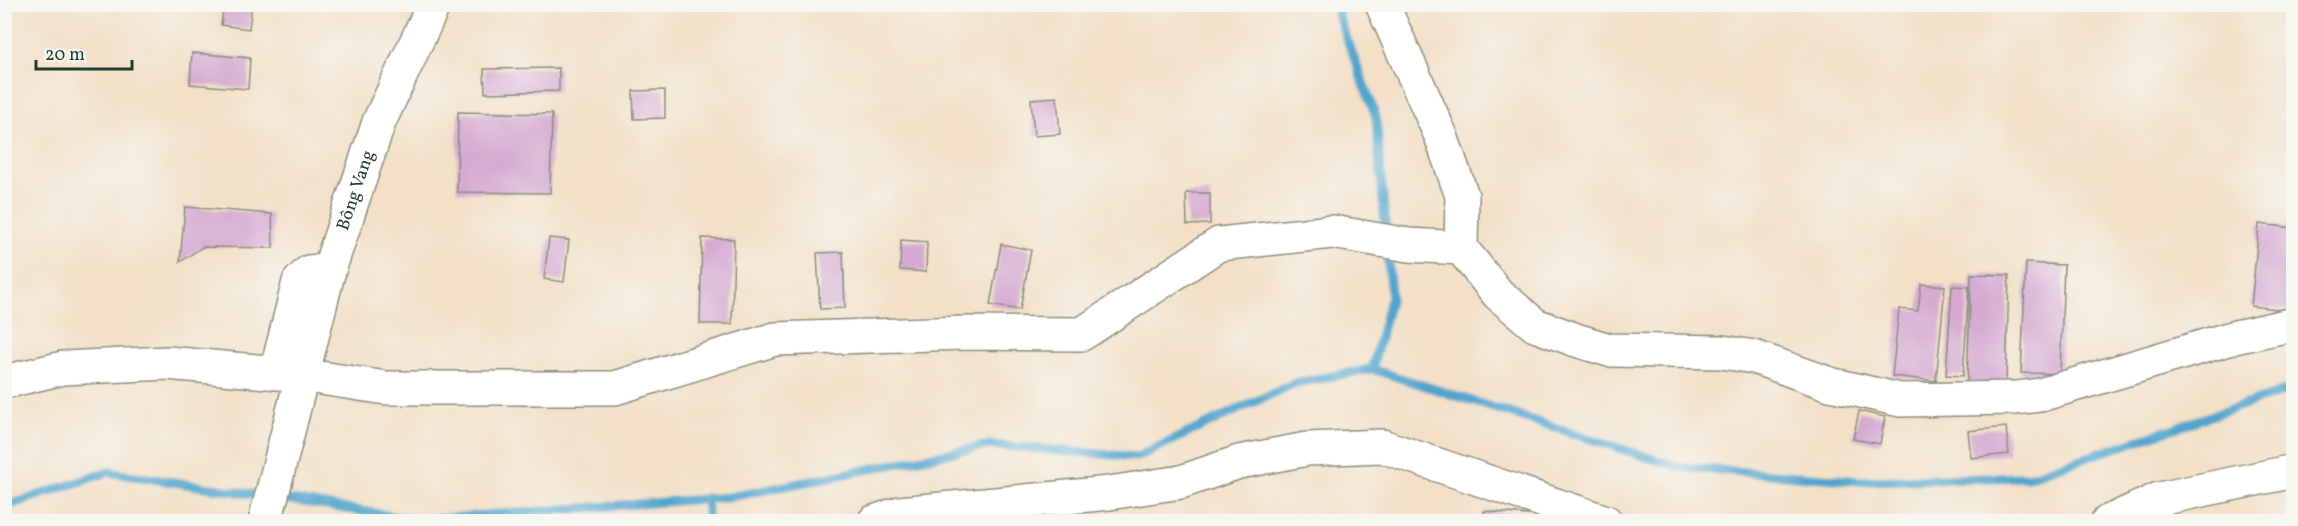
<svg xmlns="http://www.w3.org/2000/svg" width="2298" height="526" viewBox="0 0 2298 526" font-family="Vollkorn,serif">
<rect width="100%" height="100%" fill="#f6f6f2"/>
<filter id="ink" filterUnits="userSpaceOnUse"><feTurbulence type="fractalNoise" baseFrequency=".0167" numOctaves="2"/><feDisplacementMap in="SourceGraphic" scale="12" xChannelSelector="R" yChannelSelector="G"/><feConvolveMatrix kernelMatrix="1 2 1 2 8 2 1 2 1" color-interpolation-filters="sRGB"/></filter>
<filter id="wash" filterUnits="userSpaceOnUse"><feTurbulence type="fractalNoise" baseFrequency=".008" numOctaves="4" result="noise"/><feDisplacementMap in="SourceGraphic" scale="24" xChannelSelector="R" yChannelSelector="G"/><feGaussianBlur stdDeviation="1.35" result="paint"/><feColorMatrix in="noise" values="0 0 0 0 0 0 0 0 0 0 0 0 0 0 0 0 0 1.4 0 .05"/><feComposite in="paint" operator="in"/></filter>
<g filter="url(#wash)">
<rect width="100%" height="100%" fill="#f3e0c7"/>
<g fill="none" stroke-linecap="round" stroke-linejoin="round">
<path stroke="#51a4cc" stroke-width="9" d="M1334,4L1376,117L1386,234
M1372,369L1391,296L1387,248
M706,498L708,522
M4,507L108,472L419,520L731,497L989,445L1137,457L1295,383L1372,369L1678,467L1862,481L2028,477L2294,388"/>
</g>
<g id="blocks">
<path fill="#d6aad1" d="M224,4H252L249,29L221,25Z
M192,53L250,58L248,89L190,84Z
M559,68V91L485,93L484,69Z
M665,90V118L634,119L633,91Z
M1057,97L1060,134L1034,136L1031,99Z
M458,112L552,114L550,193L457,192Z
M1186,193H1210V224L1187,225Z
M185,207L272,214L273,248L202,247L180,262Z
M2259,224L2294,228V311L2251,306Z
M549,238L569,240L564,282L544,279Z
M702,238L734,239L732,324H700Z
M901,240L927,242L926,272L900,270Z
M1001,244L1031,250L1020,310L990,305Z
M843,252L845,308L820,309L817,253Z
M2026,263L2064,265L2060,374L2021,373Z
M1971,274L2009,275L2006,385L1967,383Z
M1921,284L1945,286L1936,381L1892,376L1899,309L1918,311Z
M1952,286L1969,287L1963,376L1946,375Z
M1859,411L1885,417L1880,444L1853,439Z
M2006,427L2009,454L1971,458L1968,431Z
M1484,511L1540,516V522H1483Z"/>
</g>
</g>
<g filter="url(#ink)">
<use href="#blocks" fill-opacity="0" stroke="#898e7e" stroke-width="1.5"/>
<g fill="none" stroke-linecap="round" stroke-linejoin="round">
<g stroke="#898e7e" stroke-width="36">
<path id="minor" d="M1382,4L1441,136L1462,196L1461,248L1498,294L1535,325L1576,340L1609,350L1722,352L1754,357L1830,384L1900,400L2016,398L2040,395L2235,337L2294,324
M276,373L299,282L309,272L329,270
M4,382L63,368L167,363L301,375L386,388H615L775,339L964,333L1082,334L1219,244L1332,232L1409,245L1461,248
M874,522L900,513L1109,493L1181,482L1239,462L1307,449L1382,446L1606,522
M2108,522L2159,499L2294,471"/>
</g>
<g stroke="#898e7e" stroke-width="36">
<g id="tertiary">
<path id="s1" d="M265,522L329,270L379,122L434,4"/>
</g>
</g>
<use href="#minor" stroke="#fff" stroke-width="33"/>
<use href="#tertiary" stroke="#fff" stroke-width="33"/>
</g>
</g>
<g text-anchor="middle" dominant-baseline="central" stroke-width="4.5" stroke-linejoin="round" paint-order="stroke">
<g font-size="18" fill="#1f3d34" stroke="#f6f6f2">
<text stroke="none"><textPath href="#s1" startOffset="344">Bông Vang</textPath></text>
</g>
</g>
<rect width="2298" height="526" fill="none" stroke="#f6f6f2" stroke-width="24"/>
<path d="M36 60v9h96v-9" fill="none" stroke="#1f3d34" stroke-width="3"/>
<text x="45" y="60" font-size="18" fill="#1f3d34" stroke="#f6f6f2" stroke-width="4.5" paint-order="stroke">20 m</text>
</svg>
